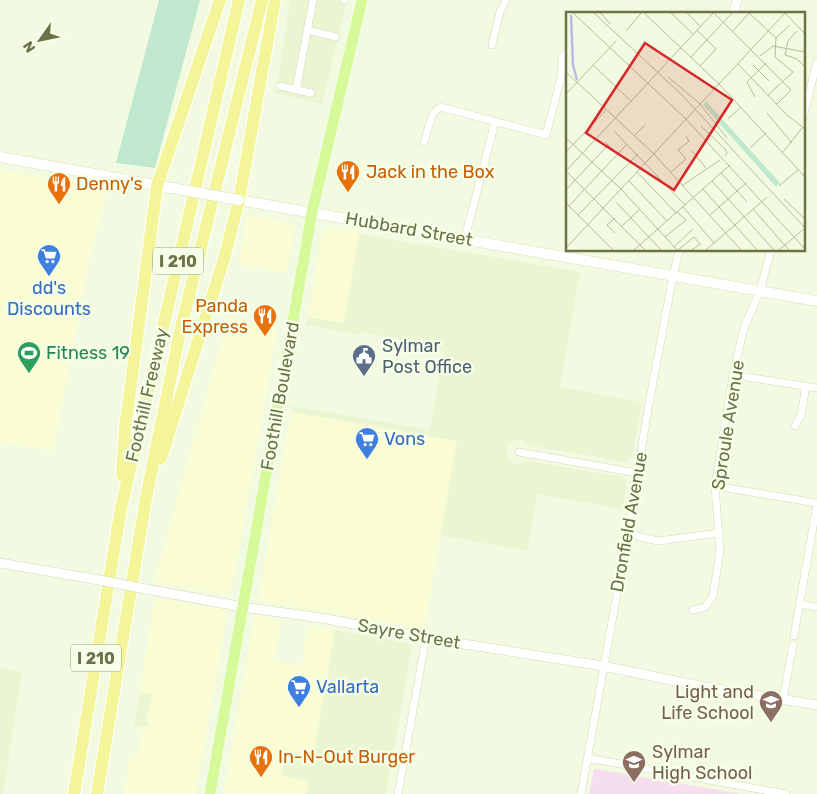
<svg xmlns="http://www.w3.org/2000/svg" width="817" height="794" viewBox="0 0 817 794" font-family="Rubik,sans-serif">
<rect width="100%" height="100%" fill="#f2fbe1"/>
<path fill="#eaf5d2" d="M290,0H347L322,104L276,93Z
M359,234L580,272L560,387L642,402L632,456L629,460L624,462L533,446L520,439L507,444L506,454L509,460L516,464L530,461L623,477L627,481L623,509L537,494L527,551L441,535L457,441L291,412L292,406L430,430L443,352L438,351L439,346L361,332L360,335L306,325L308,317L344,323Z
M335,630L409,643L412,646L386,794H306L309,781L281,776L285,757L312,762Z
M0,668L22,672L3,794H0Z
M140,692L152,694L146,721L150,724L149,727L134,726Z"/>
<path fill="#fafcd4" d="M0,170L108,189L90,258L53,451L0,442Z
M247,215L295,224L287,273L239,265Z
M327,228L350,232L351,228L360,230L344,323L308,317L322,233Z
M228,318L277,328L241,540L231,591L227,594L154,582Z
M291,412L457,441L424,629L262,601L259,598Z
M155,598L222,609L227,613L196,794H124L130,756L138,757L142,726H149L150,725L146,721L152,695L140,692Z
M259,616L281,621L274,661L301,666L308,625L335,630L312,762L285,757L281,776L309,781L306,794H224L254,619Z"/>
<path fill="#f7deee" d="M594,769H597L741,794H589Z"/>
<path fill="#c0e8ce" d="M159,0H200L155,168L116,163Z"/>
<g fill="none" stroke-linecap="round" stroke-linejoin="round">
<g stroke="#d2dab8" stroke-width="8">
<path id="minor" d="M344,0H345
M307,30L336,37
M492,45L500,12L506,0
M280,86L311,93
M296,90L313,0
M803,118L817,62
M424,142L433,113L441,107L546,135L561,78L562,58L567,52
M465,238L495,122
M733,375L817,388
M795,426L801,415L806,386
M519,452L637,473
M715,486L817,503
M628,534L658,541L720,533
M799,604L817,607
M693,610L705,607L713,596L720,551L715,486L733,375L744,328L760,291L771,250
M794,636L817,504
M783,699L793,645
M587,758L786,794
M398,794L426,638
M581,794L627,538L648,409L673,276L679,250"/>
</g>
<g stroke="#d2dab8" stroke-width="10">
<path id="tertiary" d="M734,14L737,0
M0,563L88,578
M146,589L243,607L327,619L426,638L603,666L705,687L817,705"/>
</g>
<g stroke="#d9e1b8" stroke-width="11">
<path id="secondary" d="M0,157L172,188
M239,200L817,301"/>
</g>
<g stroke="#fff" stroke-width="12">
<path id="primary" d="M210,794L312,212L362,0"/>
</g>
<g stroke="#fff" stroke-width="14">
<path id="motorway" d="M161,458L224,259L239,200L275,0
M122,475L125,429L157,186L220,0
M74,794L121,508L239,0
M97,794L146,498L180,332L262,0"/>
</g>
<use href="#minor" stroke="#fff" stroke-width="7"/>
<use href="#tertiary" stroke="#fff" stroke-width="9"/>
<use href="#secondary" stroke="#fff" stroke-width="10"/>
<use href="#primary" stroke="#d6f99a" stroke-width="11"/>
<use href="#motorway" stroke="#f4f598" stroke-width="12"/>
<g stroke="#d2dab8" stroke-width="10" stroke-linecap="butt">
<path id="tertiary-bridge" d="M88,578L146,589"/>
</g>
<g stroke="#d9e1b8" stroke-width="11" stroke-linecap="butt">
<path id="secondary-bridge" d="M172,188L239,200"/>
</g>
<use href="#tertiary-bridge" stroke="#fff" stroke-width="9"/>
<use href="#secondary-bridge" stroke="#fff" stroke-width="10"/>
</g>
<defs>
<g id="restaurant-pin" transform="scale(1.25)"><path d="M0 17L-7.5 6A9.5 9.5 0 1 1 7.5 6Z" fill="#e8710a" stroke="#f6ffe7"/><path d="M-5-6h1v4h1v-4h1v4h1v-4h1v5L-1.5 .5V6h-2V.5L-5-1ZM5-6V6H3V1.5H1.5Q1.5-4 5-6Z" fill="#fff"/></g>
<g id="supermarket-pin" transform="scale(1.25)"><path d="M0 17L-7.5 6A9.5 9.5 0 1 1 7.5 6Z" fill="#3f7fe0" stroke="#f6ffe7"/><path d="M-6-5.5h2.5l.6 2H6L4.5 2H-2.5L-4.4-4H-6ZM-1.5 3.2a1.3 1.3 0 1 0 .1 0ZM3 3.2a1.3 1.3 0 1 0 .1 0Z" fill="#fff"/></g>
<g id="stadium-pin" transform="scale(1.25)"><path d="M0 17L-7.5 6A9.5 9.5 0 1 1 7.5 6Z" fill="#2e9e5b" stroke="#f6ffe7"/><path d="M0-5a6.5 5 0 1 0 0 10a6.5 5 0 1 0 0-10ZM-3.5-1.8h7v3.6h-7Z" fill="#fff"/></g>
<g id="civic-pin" transform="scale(1.25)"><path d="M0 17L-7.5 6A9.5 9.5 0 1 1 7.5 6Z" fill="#5c6f8a" stroke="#f6ffe7"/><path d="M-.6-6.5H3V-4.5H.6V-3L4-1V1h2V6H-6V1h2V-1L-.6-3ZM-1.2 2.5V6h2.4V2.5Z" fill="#fff"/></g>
<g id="school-pin" transform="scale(1.25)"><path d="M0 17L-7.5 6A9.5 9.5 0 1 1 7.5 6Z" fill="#8d6e63" stroke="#f6ffe7"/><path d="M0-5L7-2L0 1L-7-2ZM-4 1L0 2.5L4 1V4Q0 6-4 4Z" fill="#fff"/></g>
</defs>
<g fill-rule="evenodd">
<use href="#restaurant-pin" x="348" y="172"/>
<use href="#restaurant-pin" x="59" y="184"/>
<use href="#supermarket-pin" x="49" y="256"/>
<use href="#restaurant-pin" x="265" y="316"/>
<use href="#stadium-pin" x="29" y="353"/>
<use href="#civic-pin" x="364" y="356"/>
<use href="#supermarket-pin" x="367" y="439"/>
<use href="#supermarket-pin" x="299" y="687"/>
<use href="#school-pin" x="771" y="702"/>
<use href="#restaurant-pin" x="261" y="757"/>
<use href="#school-pin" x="634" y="762"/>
</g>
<g text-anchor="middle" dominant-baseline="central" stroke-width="5" stroke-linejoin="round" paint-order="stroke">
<g fill="#f6ffe7" stroke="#969c78" stroke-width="1">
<rect x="153" y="247.5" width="50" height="27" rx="4"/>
<rect x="71" y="644.5" width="50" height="27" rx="4"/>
</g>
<g font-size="16" font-weight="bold" fill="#6d7249">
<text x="178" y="261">I 210</text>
<text x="96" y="658">I 210</text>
</g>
<g font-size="18" fill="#c56008" stroke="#f6ffe7" text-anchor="start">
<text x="366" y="172">Jack in the Box</text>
<text x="76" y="184">Denny's</text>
<text x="248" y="306" text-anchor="end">Panda<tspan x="248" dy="21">Express</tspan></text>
<text x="278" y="757">In-N-Out Burger</text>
</g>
<g font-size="18" fill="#6d7249" stroke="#f6ffe7">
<text transform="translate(409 229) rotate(10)">Hubbard Street</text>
<text transform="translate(147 395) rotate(-77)">Foothill Freeway</text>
<text transform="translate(280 396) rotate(-80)">Foothill Boulevard</text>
<text transform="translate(728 425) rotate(-81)">Sproule Avenue</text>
<text transform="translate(629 522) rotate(-80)">Dronfield Avenue</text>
<text transform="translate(409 634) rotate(10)">Sayre Street</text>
</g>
<g font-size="18" fill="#366cbe" stroke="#f6ffe7" text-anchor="start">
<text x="49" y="288" text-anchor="middle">dd's<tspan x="49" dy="21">Discounts</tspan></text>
<text x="384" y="439">Vons</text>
<text x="316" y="687">Vallarta</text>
</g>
<g font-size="18" fill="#4e5e75" stroke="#f6ffe7" text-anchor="start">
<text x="382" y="346">Sylmar<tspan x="382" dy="21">Post Office</tspan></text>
</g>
<g font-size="18" fill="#27864d" stroke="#f6ffe7" text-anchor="start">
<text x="46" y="353">Fitness 19</text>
</g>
<g font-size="18" fill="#785e54" stroke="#f6ffe7" text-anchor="end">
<text x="754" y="692">Light and<tspan x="754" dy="21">Life School</tspan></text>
<text x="652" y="752" text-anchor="start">Sylmar<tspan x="652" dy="21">High School</tspan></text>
</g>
</g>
<g transform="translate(566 12)">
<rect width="239" height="239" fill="#f2fbe1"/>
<path d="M140,89L214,171L210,175L137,93Z" fill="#c0e8ce"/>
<path fill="none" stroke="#b6bbe4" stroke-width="2.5" d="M5,3L7,53L11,68"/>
<path fill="none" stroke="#b5bc9b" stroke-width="1" d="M6,0L120,107L239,237M27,0L117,84L239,216M34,0L44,12M77,0L153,72L239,165M104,0L127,22M120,0L135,15M147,0L225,78L211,92M182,0L210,26L209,45L227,60L202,83M218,0L239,22M131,18L150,37L134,54M60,19L76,0M167,19L184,0M231,19L222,29L219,43L231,47L239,55M210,26L224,13M194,44L207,34L239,40M125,45L167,0M172,52L221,103L239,117M27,53L65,89M187,53L203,69M0,60L88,142L175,238M102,65L134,92L161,126M0,82L50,29M189,85L181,70L200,51M201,101L226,131M162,107L175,95M135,114L159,137L161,141L159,144M49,120L119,193M68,124L79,113M0,126L55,177L111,238M39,130L52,142M184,136L200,121M126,139L140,156M0,140L40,98M217,140L237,115M0,159L148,0M0,159L79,238M71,160L110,201M105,160L120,147L112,138L123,129L120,124M155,161L181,190M63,169L101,209M146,169L208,238M117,173L154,148M213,174L232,158M137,177L191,238M0,178L42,133M218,187L239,207M0,191L47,238M51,191L95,238M3,194L61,132M117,195L148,231M187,197L223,238M12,203L72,142M144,203L180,171M49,206L41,213L49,221M56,214L74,197M99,225L120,208L111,200M108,235L127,217M0,236L219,1M68,238L164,153M112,238L128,225L134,232L126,238M140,238L201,185M213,238L239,216"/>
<path fill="#d62828" fill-opacity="0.15" stroke="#d62828" stroke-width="2.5" d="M79,31L166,88L108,178L20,121Z"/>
<rect width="239" height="239" fill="none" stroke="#6d7249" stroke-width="2.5"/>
</g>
<g transform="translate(40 40) rotate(237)" stroke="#f6ffe7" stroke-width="4" paint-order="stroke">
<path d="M0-4L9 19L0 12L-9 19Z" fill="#6d7249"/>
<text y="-8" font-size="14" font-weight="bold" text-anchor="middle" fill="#6d7249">N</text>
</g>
</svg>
